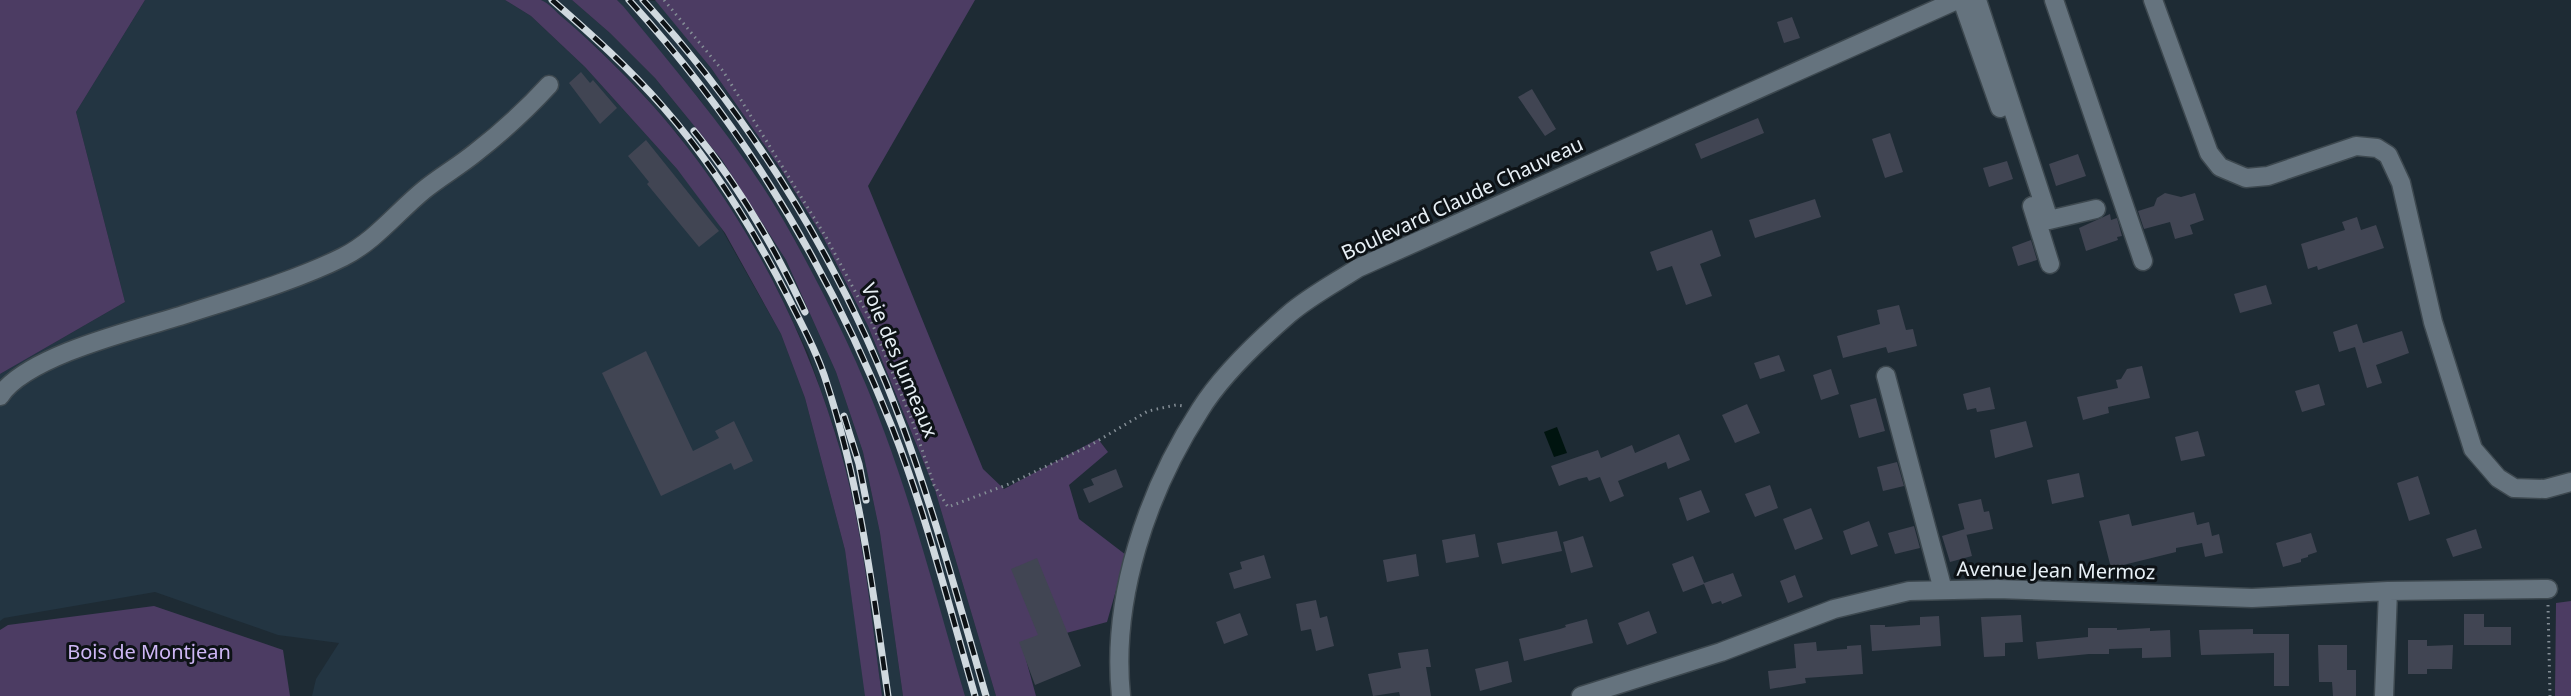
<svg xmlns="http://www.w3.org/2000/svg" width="2571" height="696" viewBox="0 0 2571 696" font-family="'Noto Sans',sans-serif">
<rect width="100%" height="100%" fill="#1e2b34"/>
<path fill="#233542" d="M145,0H505L531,16L585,67L677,169L716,219L781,334L805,398L845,550L866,696H312L316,679L339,643L278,635L155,592L4,618L0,621V374L125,302L76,112Z
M541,0H572L610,33L655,78L722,160L786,260L836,372L863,452L880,533L903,696H882L857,524L836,435L808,353L774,283L734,215L679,136L640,91L592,43Z
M617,0L657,1L711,68L781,169L823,237L868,326L935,490L996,696H965L883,429L833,313L792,235L753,173L700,100Z"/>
<path fill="#4c3c63" d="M0,0H145L76,112L125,302L0,374Z
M505,0C515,0 532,0 541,0C549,3 556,12 562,17C585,36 605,56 625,76C722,174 795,302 835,433C862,517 870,609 882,696H865L845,550L805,398L781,334L725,233L677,169L585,67L531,16Z
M572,0H617L623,6C684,80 747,153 793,237C827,299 860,364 884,431C916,517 939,608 965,696H903L880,533L863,452L836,372L786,260L722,160L655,78L610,33Z
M655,0H975L868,186L983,469L1004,489L1098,439L1108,452L1069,485L1079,519L1126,555L1107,622L1022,645L1036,696H996L935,490L868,326L823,237L781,169L711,68Z
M2571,601V696H2555L2556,603Z
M154,606L283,650L290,696H0V630L8,625Z"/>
<path fill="#00140f" d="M1557,427L1567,453L1554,457L1544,432Z"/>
<path fill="#414553" d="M1792,17L1800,38L1784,43L1777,22Z
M581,72L590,83L593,80L617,108L600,124L569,83Z
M1532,89L1556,129L1545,136L1518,97Z
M1758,118L1764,133L1701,159L1695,144Z
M1890,133L1903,172L1885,178L1872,139Z
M646,140L719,231L699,247L647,184L649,182L628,156Z
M2078,154L2086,176L2056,186L2049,164Z
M2007,161L2013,179L1989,187L1983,168Z
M2165,193L2181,197L2195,193L2204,220L2190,225L2193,234L2175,239L2170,222L2144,229L2138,211L2154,206L2157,198Z
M1815,199L1821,217L1755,238L1749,220Z
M2110,214L2111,220L2117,218L2122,236L2117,237L2118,240L2086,251L2079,228Z
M2357,217L2361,230L2376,225L2384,248L2318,270L2317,266L2308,269L2301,244L2345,230L2342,222Z
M1712,230L1721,256L1700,264L1712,296L1686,305L1672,266L1657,271L1650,252Z
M2031,240L2037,260L2018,266L2012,247Z
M2266,285L2272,304L2240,313L2234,294Z
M1899,305L1906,330L1913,329L1917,346L1888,353L1886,347L1843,358L1837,336L1880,324L1877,310Z
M2357,324L2363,343L2402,331L2409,353L2376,365L2382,383L2367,388L2355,347L2339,352L2333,332Z
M646,351L693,451L719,438L715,431L734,421L753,461L734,470L731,463L661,496L602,373Z
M1779,355L1785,371L1760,379L1754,363Z
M2142,366L2150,398L2108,407L2109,413L2083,420L2077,397L2118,388L2116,380L2121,379L2127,369Z
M1831,369L1839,394L1821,400L1813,375Z
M2319,384L2325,405L2302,412L2295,391Z
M1990,387L1995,409L1977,412L1976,408L1967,410L1963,394Z
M1876,398L1885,431L1859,438L1850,405Z
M1747,404L1760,433L1735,443L1722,415Z
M2026,421L2033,447L1995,458L1990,430Z
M2198,431L2205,456L2181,461L2175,437Z
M1679,434L1690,460L1668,469L1666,462L1618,481L1624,496L1610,502L1600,477L1589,481L1587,477L1578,479L1559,486L1551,466L1598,450L1601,458L1632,445L1635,453Z
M1897,462L1904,486L1883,491L1877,467Z
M1116,469L1123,487L1089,503L1083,489L1094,485L1091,479Z
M2079,473L2084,497L2052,504L2047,480Z
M2418,476L2430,514L2409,521L2397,483Z
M1770,485L1778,508L1755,517L1745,494Z
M1701,490L1710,512L1687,521L1679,498Z
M1981,499L1984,512L1989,511L1993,529L1966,535L1958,504Z
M1811,508L1823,539L1795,550L1783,519Z
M2194,512L2197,525L2209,522L2212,536L2219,534L2223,553L2205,557L2202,543L2176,548V552L2111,568L2099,521L2129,514L2132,526Z
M1869,521L1878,546L1851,555L1843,531Z
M1914,526L1920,548L1895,554L1888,533Z
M1965,529L1972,556L1950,562L1942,536Z
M2476,529L2482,548L2453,557L2446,539Z
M1557,531L1562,551L1502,564L1497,543Z
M2311,533L2317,552L2308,555V557L2301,559V562L2283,567L2276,543Z
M1475,534L1479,557L1446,563L1442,540Z
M1583,536L1593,567L1571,573L1563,542Z
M1416,554L1419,576L1387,582L1383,560Z
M1264,555L1271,578L1234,589L1229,573L1242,569L1240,562Z
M1693,556L1704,583L1733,573L1742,596L1722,604L1721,601L1712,604L1704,584L1683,592L1672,564Z
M1037,558L1081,666L1035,685L1019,642L1038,635L1011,569Z
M1795,575L1803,597L1788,603L1780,581Z
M1316,600L1320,618L1327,616L1334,646L1316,651L1311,629L1301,631L1296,604Z
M1649,611L1657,633L1627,645L1618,623Z
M1240,613L1248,635L1224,644L1216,622Z
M2464,614H2484V627H2511V645H2464Z
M2021,615L2023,642L2005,643V656L1984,657L1981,617Z
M1939,616L1941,646L1872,651L1870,625H1885V627L1920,625V617Z
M1587,619L1593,643L1524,661L1519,639L1560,629L1566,627L1565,625Z
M2088,628H2117V630L2150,628V631L2170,630L2171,657L2142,658V648L2109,649V654H2089L2038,659L2036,642L2088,637Z
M2253,629V634H2289V686H2274V653L2201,655L2199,630Z
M2408,640H2427V646L2453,645L2452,669H2427V674H2408Z
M1816,642L1817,651L1847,649V646L1861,645L1863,674L1805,678L1806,683L1770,689L1768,671L1796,668L1794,644Z
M2318,645H2347V670H2356V696H2333L2332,682H2319Z
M1428,649L1431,667H1426L1431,696H1400L1399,692L1373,696L1368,674L1401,668L1398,653Z
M1508,661L1512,682L1480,691L1475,669Z"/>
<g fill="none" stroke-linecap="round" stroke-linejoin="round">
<g stroke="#3d484f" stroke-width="21">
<path id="minor" d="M1962,0L2000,108
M1977,0L2049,220L2096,209
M2054,0L2143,261
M2153,0L2209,153L2220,167L2246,178L2268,176L2356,146L2377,148L2388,155L2401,183L2433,322L2473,449L2498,478L2514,488L2545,489L2571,482
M2032,206L2050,264
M1886,376L1943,590
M0,396C26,356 134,330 180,316C232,299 295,281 343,257C375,241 397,212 424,190C440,177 459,166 475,153C502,132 527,109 549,85
M1121,696C1111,598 1147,492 1200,410C1221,376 1259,340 1289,314C1310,296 1335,283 1358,268L1957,0
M1581,696L1721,652L1834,609L1909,591L1997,589L2252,598L2388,591L2548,589
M2384,696L2388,591"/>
</g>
<path stroke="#848e96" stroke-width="3" stroke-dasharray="1.5 4.5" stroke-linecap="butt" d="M664,0L723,71L826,237L872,323L913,423L934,485L948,507L1009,484L1089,446L1148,411L1176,405L1183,406
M2548,605L2550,696"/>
<use href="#minor" stroke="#65737e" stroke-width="18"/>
<g stroke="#d0d9df" stroke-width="7">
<path id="rail" d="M552,0C591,34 629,68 663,107C713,164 753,229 788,297C802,325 818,354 827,384C860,485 873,591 888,696
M629,0C743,125 830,270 892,427C926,514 949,606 975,696
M643,0C755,122 846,271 903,427C935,515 960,606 986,696
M694,131C739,186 775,248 805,312
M844,416L859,464L866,500"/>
</g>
<use href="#rail" stroke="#0d1216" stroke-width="4.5" stroke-dasharray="14" stroke-linecap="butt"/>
</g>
<g text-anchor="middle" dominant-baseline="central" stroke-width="6" stroke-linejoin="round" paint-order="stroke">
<g font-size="20" fill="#e7eff5" stroke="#0d1216">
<text transform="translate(1462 198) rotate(-25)">Boulevard Claude Chauveau</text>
<text transform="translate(900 360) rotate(67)">Voie des Jumeaux</text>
<text transform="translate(2056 570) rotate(1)">Avenue Jean Mermoz</text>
</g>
<g font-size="20" fill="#ceb7f5" stroke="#0d1216">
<text x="149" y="651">Bois de Montjean</text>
</g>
</g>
</svg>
